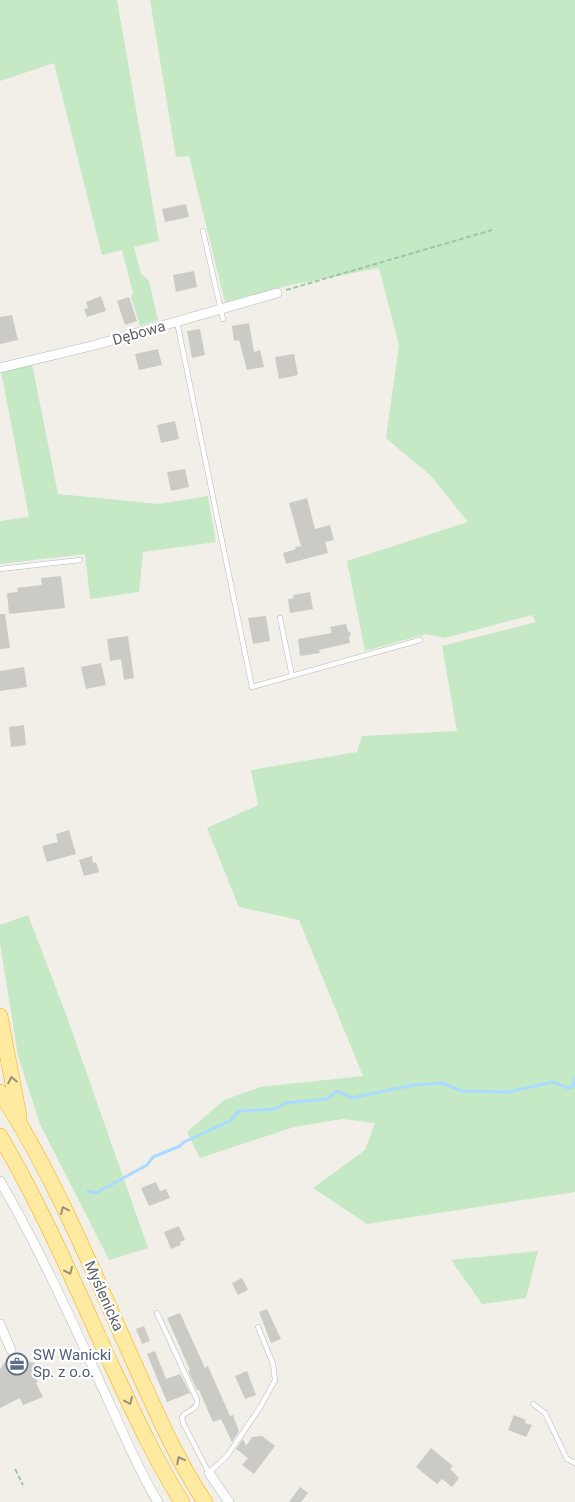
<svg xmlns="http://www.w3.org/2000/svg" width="575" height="1502" viewBox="0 0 575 1502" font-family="Roboto,sans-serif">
<rect width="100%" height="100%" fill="#f1efe8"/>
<path fill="#c5e8c5" d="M0,0H117L159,241L134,247L141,274L149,281L158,320L140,326L131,297L133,293L122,250L102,255L54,63L0,81Z
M150,0H575V1192L367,1224L313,1188L365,1150L375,1123L342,1119L294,1127L200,1158L187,1132L224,1100L260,1087L363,1076L299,920L239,907L207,828L258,805L251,770L357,752L362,736L457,731L442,646L536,622L532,615L445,638L426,634L365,651L347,561L468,522L431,476L386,438L399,345L379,268L290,285L225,302L189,156L176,157Z
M32,364L58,494L158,504L208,496L216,542L143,552L139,592L90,599L85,554L0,564V521L29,517L1,371Z
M28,915L67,1017L148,1248L109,1260L40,1124L18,1056L0,943V925Z
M538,1251L526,1298L482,1304L451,1260Z"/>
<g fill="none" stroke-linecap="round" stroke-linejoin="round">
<path stroke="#aadaff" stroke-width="3" d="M88,1191L95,1193L107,1187L147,1165L153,1157L180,1146L184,1142L230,1121L239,1111L275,1109L286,1103L327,1099L337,1091L352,1098L413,1085L442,1083L462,1091L508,1092L553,1082L568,1088L573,1087L575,1078"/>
</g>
<path fill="#cccac5" d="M186,204L189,217L165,222L162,209Z
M194,271L197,287L176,292L173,275Z
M101,296L106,311L87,317L84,309L88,308L86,302Z
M129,297L137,321L125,325L117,301Z
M12,315L18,340L0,344V317Z
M249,323L254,352L260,350L264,367L247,370L239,340L234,341L232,326Z
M200,329L205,355L192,358L187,331Z
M158,349L162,365L139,370L135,354Z
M294,354L298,375L279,379L275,357Z
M175,421L179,439L161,443L157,425Z
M185,469L189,487L171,491L167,472Z
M307,498L315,529L330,525L334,540L325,542L328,553L286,564L283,553L296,549L295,547L301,546L289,503Z
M61,576L65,608L9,614L7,593L18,592L17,588L42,585L41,578Z
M310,592L313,609L290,613L288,599L294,598L293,595Z
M0,614H5L10,648L0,649Z
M266,616L270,641L253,644L248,618Z
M346,624L348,631L351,633L349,637L350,643L319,650L320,653L300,656L298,639L332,633L330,627Z
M128,636L134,678L124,680L121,659L110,661L107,639Z
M101,663L106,685L86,689L81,667Z
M24,667L27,687L0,691V671Z
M24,725L26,745L11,747L9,727Z
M69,830L76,854L47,862L42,846L58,842L56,834Z
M92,856L93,863L96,862L99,872L84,876L79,860Z
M156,1182L160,1191L166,1189L170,1198L149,1206L141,1188Z
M179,1226L185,1240L180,1242L181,1245L171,1249L164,1232Z
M242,1278L248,1290L238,1295L232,1283Z
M267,1309L281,1339L271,1343L259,1312Z
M180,1313L205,1368L208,1366L230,1416L233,1415L239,1431L232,1442L221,1419L213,1422L199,1390H197L188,1371L190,1370L167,1318Z
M144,1326L150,1341L142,1344L136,1329Z
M155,1351L166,1379L180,1374L190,1393L167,1402L147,1354Z
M25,1357L28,1362L34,1363L38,1366L39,1372L36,1377L38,1382L36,1383L43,1397L23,1405L20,1398L0,1408V1369L5,1362L14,1367L18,1361Z
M247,1371L256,1395L245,1399L235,1376Z
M514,1415L526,1420L525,1423L532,1425L526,1437L508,1430Z
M262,1436L275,1446L254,1474L242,1465L248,1458L236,1449L243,1439L246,1446L252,1437Z
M431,1448L453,1466L450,1469L459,1478L452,1487L442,1479L437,1484L416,1467Z
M300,1487L308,1493L301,1502H289Z"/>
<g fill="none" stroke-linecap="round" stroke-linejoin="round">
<g stroke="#b5b8bc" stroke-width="5.5">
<path id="service" d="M203,231L223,319
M177,322L252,687L420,640
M0,569L80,560
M280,618L292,676
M157,1313L197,1400C198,1410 187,1410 182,1417L183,1423L209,1473L227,1456L261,1406L275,1380L273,1364L258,1327
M533,1404L545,1413L567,1459L575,1463"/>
</g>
<g stroke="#b5b8bc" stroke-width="10">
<path id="minor" d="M0,368L95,345L277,293
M0,1181C41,1251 74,1326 108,1400C124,1434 138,1470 158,1502
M0,1324L11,1350
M209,1473L229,1502"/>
</g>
<g stroke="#f9ab00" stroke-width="16">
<path id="trunk" d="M0,1016L19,1116
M0,1092C56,1178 97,1281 139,1374C159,1418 178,1462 205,1502
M0,1136C43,1209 76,1287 111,1364C133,1411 154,1458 182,1502"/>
</g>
<path stroke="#9cc7a9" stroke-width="2" stroke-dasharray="5 2.5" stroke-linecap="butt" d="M286,290L492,230
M15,1469L23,1485"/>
<use href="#service" stroke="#fff" stroke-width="4.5"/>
<use href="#minor" stroke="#fff" stroke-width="9"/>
<use href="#trunk" stroke="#feeaa1" stroke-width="15"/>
</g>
<defs><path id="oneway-chevron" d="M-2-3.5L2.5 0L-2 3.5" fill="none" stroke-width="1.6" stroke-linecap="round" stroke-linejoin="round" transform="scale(1.25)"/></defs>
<g stroke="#97927c">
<use href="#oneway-chevron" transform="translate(12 1080) rotate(-101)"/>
<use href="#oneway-chevron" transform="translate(64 1210) rotate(-115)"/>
<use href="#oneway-chevron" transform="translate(69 1271) rotate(66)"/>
<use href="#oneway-chevron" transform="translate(129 1401) rotate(65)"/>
<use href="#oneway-chevron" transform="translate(180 1460) rotate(-118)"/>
</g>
<defs>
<g id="office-ring" transform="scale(1.125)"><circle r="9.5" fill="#fff" stroke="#5c6f8a" stroke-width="1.5"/><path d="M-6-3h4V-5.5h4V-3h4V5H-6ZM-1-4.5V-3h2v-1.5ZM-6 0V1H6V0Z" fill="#5c6f8a"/></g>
</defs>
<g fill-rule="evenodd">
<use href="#office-ring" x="17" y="1364"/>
</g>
<g text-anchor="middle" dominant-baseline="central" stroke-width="4.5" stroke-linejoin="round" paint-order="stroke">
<g font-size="15" fill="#5f6368" stroke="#fff">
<text transform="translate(139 333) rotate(-16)">Dębowa</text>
<text transform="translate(104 1296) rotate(66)">Myślenicka</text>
</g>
<g font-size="15" fill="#4e5e75" stroke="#fff" text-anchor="start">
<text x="33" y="1355">SW Wanicki<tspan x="33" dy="17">Sp. z o.o.</tspan></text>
</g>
</g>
</svg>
